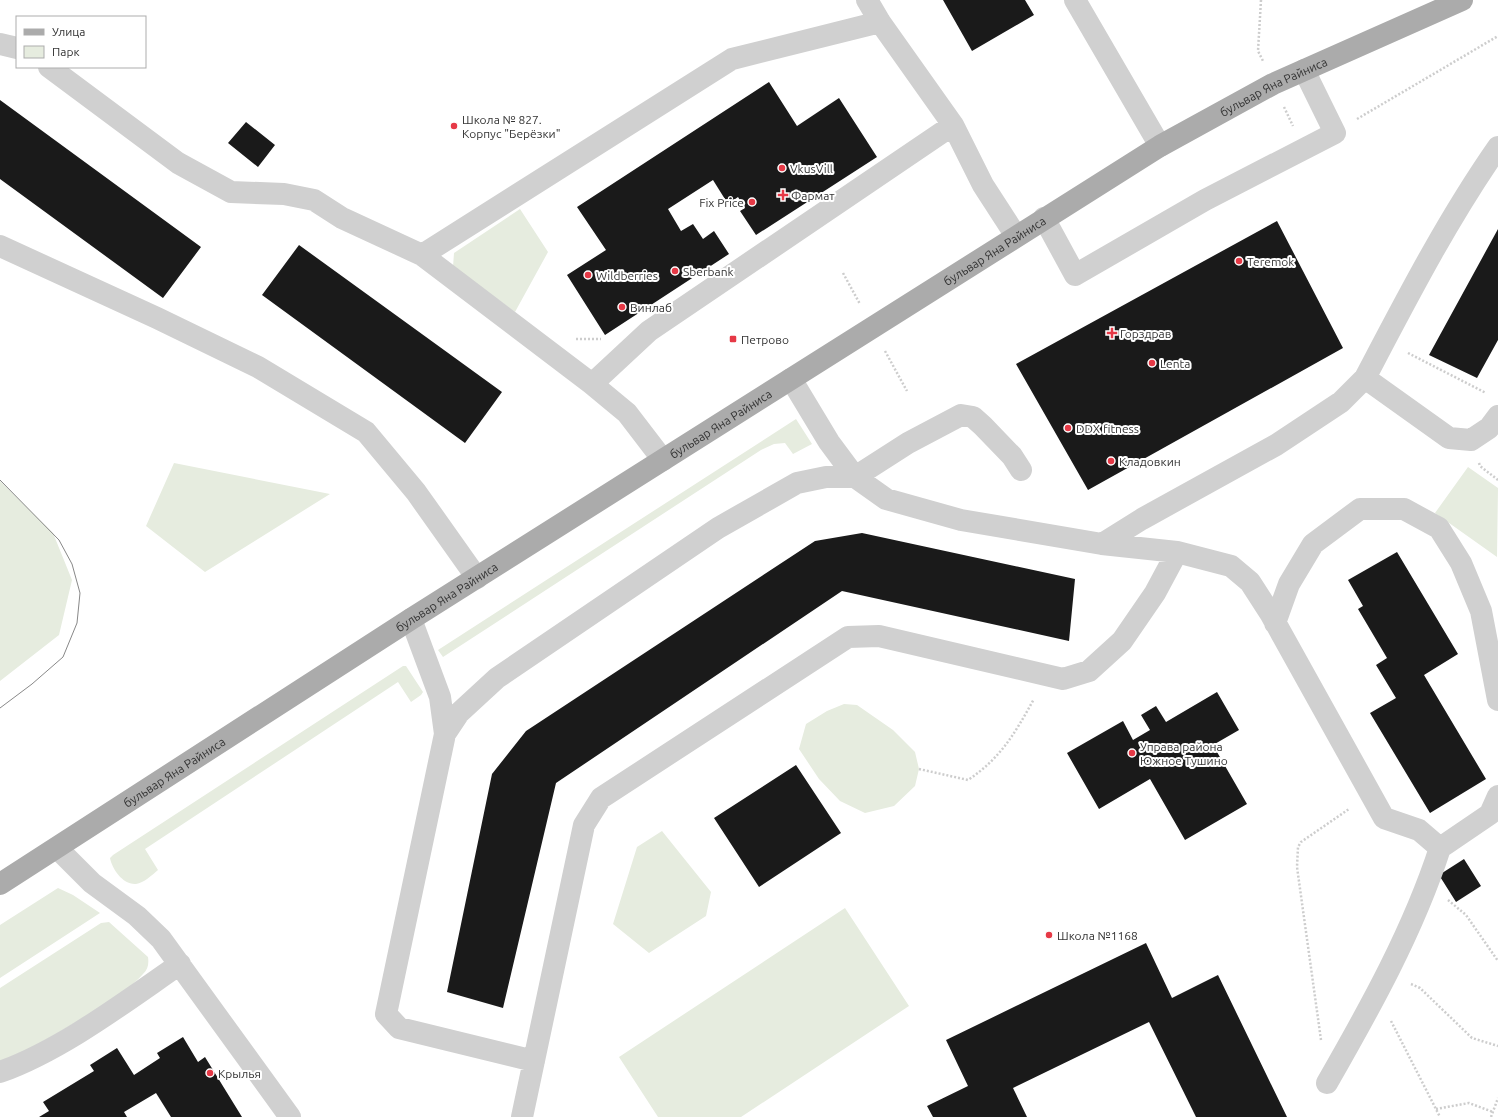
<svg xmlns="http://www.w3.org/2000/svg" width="1498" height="1117" font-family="Ubuntu,sans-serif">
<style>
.green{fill:#e6ecdf}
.building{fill:#1a1a1a}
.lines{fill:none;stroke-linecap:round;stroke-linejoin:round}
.path{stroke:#cdcdcd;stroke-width:2.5;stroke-dasharray:2 2;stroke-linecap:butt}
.minor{stroke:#d0d0d0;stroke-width:22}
.major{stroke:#ababab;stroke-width:22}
.tram{stroke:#888;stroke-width:1}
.poi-dot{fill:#e63946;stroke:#fff;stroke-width:1.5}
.labels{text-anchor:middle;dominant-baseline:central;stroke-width:4;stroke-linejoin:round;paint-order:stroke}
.street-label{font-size:12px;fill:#333;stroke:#fff}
.poi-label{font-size:12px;fill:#333;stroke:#fff;text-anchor:start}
</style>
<rect width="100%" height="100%" fill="#fff"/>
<path class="green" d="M520,209L548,252L515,312L453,267L454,253Z
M796,419L812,444L793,454L785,443L774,444L761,450L443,657L438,650Z
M174,463L330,494L205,572L146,526Z
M1468,467L1498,488L1497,557L1435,513Z
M0,481L53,533L72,580L59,635L0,681Z
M403,666H406L423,692L421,695L411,702L398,682L145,849L158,870C152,875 144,883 136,884C123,885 112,869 110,858L113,855Z
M844,704L857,705L893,730L915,752L919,769L915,786L894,806L865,813L840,801L819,779L799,749L806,724L827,711Z
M662,831L711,892L706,916L649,953L613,924L637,847Z
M58,888L73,895L100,913L0,978V925Z
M845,908L909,1006L741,1117H658L619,1057Z
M109,922L148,957C149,964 148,969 143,974C133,986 119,994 107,1002C72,1026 37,1045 0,1064V988L101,923Z"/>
<path class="building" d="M943,0H1025L1034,15L972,51Z
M769,82L797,126L839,98L877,157L756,235L740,211L745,208L738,197L728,204L713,180L668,209L681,231L693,224L703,239L714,231L729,254L605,335L567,275L606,250L577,207Z
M0,100L201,247L163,298L0,179Z
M246,122L275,145L258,167L228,143Z
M1277,221L1343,348L1088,490L1016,364Z
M1498,229V340L1477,378L1429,355Z
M299,245L502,392L465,443L262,295Z
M862,533L1075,579L1069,641L842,591L556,783L503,1008L447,992L492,774L526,731L815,541Z
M1397,552L1458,654L1424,675L1486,779L1430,813L1370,713L1396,698L1376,665L1387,658L1358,609L1363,606L1348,580Z
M1217,692L1239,730L1213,745L1247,804L1185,840L1150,779L1099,809L1067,753L1123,721L1133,740L1150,730L1141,715L1156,706L1166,722Z
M796,765L841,833L759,887L714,818Z
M1464,859L1481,886L1456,902L1439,875Z
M1146,943L1172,998L1218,975L1287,1117H1196L1149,1022L1013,1088L1027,1117H933L927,1106L968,1086L946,1040Z
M183,1037L198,1062L205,1057L242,1117H171L156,1093L124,1112L127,1117H39L49,1111L43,1102L94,1071L90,1065L117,1048L134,1075L160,1058L157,1053Z"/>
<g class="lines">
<path class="path" d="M1261,0L1258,51L1263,61
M1284,107L1293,126
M1357,119L1498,36
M843,273L860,304
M576,339H601
M885,351L907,391
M1408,353L1486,393
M1479,463L1480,466L1498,480
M919,769L968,780C1001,758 1015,733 1034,699
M1448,900L1466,915L1498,961
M1411,984L1420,988L1472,1038L1498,1046
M1391,1021L1440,1117
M1321,1040L1297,867L1298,847L1301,842L1349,809
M1436,1109L1469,1103L1493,1112
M1491,1117L1498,1098"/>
<path class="minor" d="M867,0L880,22L953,125L983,185L1016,236
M1075,0L1160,146
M0,44L17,48
M49,67L178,163L231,192L284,194L314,200L342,218L422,255L732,59L880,22
M1044,218L1075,275L1205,200L1335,133L1304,70
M0,246L157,318L258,367L366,432L416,492L477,578
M422,255L592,384
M1365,378C1406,300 1447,220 1498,147
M791,379L829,442L855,477L886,499L961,520L1102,544L1177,552L1231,566L1250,582L1270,613L1384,818L1419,830L1440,848C1413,931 1370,1008 1327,1083
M663,460L627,413L592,384L649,331L953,125
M1102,544L1142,519L1276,445L1341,402L1365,378L1449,438L1471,440L1489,428L1498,416
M411,619L440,697L445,734L386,1014L399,1028L534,1061
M1275,623L1289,584L1313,544L1360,509H1404L1439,528L1461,563L1481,611L1498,700
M445,734L459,713L497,678L718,528L797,483L826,477H855L908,443L961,415L973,417L983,426L1012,456L1021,470
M57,848L92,883L137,916L161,939L290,1117
M1440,848L1490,814L1498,796
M0,1072C62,1050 126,1001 180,964
M522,1117L584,825L601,798L848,637L879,636L1063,679L1089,671L1122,641L1155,593L1177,552"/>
<path class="major" id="s1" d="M0,884L411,619L1160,146L1273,84L1462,0"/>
<path class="tram" d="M0,480L59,540L72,564L80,593L77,623L63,657L32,684L0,708"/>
</g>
<g class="poi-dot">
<circle cx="454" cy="126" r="4"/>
<circle cx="782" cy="168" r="4"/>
<path d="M781 189h4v4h4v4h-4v4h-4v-4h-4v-4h4z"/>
<circle cx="752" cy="202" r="4"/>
<circle cx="1239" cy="261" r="4"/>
<circle cx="675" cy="271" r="4"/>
<circle cx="588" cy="275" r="4"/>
<circle cx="622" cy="307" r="4"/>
<path d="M1110 327h4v4h4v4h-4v4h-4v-4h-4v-4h4z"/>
<rect x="729" y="335" width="8" height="8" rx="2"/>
<circle cx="1152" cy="363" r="4"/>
<circle cx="1068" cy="428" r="4"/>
<circle cx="1111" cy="461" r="4"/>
<circle cx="1132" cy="753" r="4"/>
<circle cx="1049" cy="935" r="4"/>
<circle cx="210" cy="1073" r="4"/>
</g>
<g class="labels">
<g class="street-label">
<text stroke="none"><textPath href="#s1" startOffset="1503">бульвар Яна Райниса</textPath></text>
<text stroke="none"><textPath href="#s1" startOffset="1179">бульвар Яна Райниса</textPath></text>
<text stroke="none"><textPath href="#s1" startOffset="855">бульвар Яна Райниса</textPath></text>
<text stroke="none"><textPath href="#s1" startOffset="531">бульвар Яна Райниса</textPath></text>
<text stroke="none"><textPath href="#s1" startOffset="207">бульвар Яна Райниса</textPath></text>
</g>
<g class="poi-label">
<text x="462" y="119">Школа № 827.<tspan x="462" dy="14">Корпус "Берёзки"</tspan></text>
<text x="790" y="168">VkusVill</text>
<text x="791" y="195">Фармат</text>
<text x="744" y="202" text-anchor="end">Fix Price</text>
<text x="1247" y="261">Teremok</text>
<text x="683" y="271">Sberbank</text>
<text x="596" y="275">Wildberries</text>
<text x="630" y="307">Винлаб</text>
<text x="1120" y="333">Горздрав</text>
<text x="741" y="339">Петрово</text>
<text x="1160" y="363">Lenta</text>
<text x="1076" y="428">DDX fitness</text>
<text x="1119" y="461">Кладовкин</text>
<text x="1140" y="746">Управа района<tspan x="1140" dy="14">Южное Тушино</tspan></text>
<text x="1057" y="935">Школа №1168</text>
<text x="218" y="1073">Крылья</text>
</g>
</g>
<rect x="16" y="16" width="130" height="52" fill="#ffffff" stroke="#adadad"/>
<rect x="24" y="29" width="20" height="6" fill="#ababab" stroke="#adadad"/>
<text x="52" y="36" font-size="12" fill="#333333">Улица</text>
<rect x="24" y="46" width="20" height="12" fill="#e6ecdf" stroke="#adadad"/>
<text x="52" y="56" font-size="12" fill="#333333">Парк</text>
</svg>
